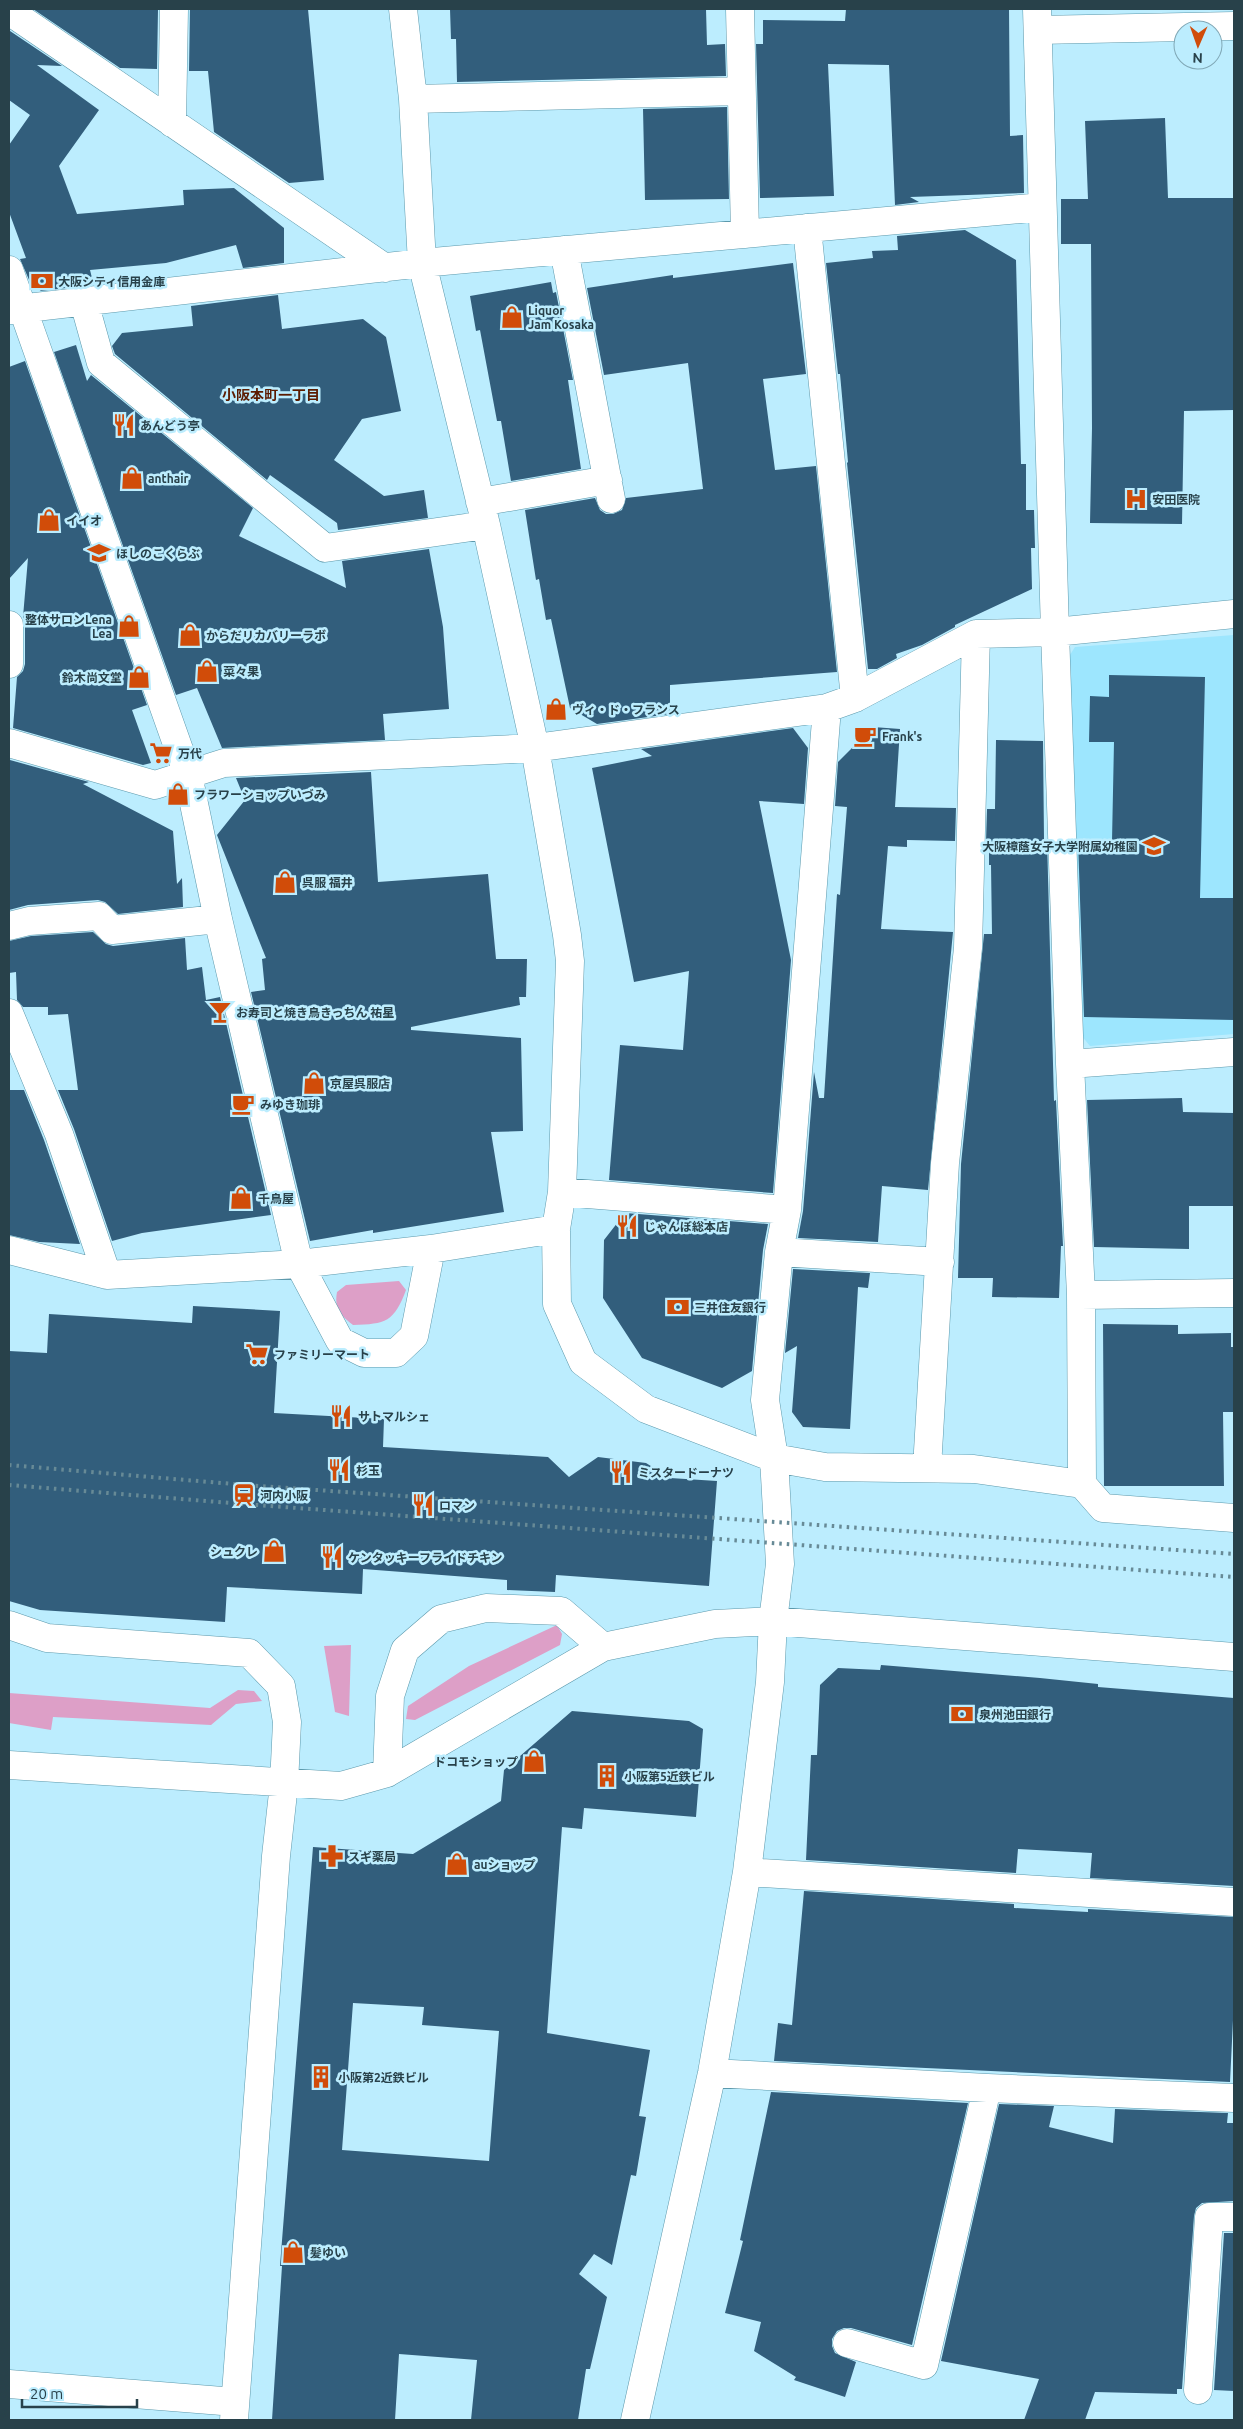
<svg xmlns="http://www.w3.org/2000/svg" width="1243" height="2429" font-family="Ubuntu,'Noto Sans JP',sans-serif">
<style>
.built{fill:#9de6fe}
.green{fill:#dd9fc7}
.building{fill:#325e7c;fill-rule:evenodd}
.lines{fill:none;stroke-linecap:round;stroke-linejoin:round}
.minor-casing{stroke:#5c99ac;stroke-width:29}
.minor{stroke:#fff;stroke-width:28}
.rail{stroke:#678a96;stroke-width:4;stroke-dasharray:2.5 5;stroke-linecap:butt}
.labels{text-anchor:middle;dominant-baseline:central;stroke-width:5;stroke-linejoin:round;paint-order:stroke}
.poi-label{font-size:12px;font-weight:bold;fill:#28414a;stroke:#bcedfe;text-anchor:start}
.neighbourhood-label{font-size:14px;font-weight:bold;fill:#5b1b00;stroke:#bcedfe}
</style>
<rect width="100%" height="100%" fill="#bcedfe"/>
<path class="built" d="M1234,635V1034L1090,1046L1081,1035L1068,658L1075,647Z"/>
<path class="green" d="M399,1281L406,1290C394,1322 386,1324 353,1325C340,1315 334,1309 337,1292L346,1285Z
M557,1625L562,1634L560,1645L415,1720L406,1719L408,1706L469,1666Z
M351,1645L349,1716L335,1712L324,1646Z
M238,1690L254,1691L262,1701L236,1704L211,1725L53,1717L51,1730L9,1723V1693L210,1708Z"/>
<path class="building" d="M33,9H158L157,69L120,68Z
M190,9H308L324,180L289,183L214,132L208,71H189Z
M450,9H706L707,45L725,44L726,76L457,82L456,39H451Z
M846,9H1009L1010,136L1023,135L1024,193L910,197L919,202L895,205L889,65L828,64L834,196L760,198L756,44H763V20L845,21Z
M10,31L62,66L37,65L99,110L59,166L77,214L184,205L183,190L234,188L284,228V263L243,268L236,245L166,263L90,270L93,282L74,287L41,291L30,282L20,259L26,258L9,212V145L30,115L9,100Z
M727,107L729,199L645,200L643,109Z
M1165,118L1168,198H1234V410L1184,411L1182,524L1090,523L1092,428L1091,244H1061V199H1088L1085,121Z
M965,230L1016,260L1021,464H1026V510H1034L1035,548H1031L1032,589L955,625V627L922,645L896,654L897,658L877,669H868L847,463L848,462L840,374H838L826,263L873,258L872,251L898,250L897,236Z
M793,263L806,374L763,379L775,470L816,466L837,672L670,685V714L597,724L570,708L551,619L546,620L539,579L536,580L525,510L595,498L600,510L606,514H613L622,510L626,498L703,489L688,363L604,375L587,288L673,275V278Z
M551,282L553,293L556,292L573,380H568L581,469L511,481L501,421H497L480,330L476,331L470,296Z
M278,295L282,329L363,319L386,337L401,411L362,419L334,460L384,496L424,490L428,518L338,530L337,523L270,475L267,480L115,354L112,346L122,333L193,326L191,306Z
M76,345L87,381L91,375L253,508L239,536L346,588L342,561L429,549L443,627L449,709L383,714L385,740L222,748L197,688L176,695L54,352Z
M25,361L147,705L132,710L151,763L143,765L13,728L17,677L23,671L25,664V625L23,617L28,558L9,579V367Z
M1109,675L1205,677L1200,898H1234V1020L1084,1017L1078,840L1112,841L1114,742H1089L1090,696L1109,697Z
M873,727L900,729L895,807L956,808L955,841L907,840V847L888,846L881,929L953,932L928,1190L882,1186L878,1242L798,1238L803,1211L814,1072L819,1098H824L837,894L840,895L847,807L835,806L838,762Z
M793,728L808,748L804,804L759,801L791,960L773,1193L609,1180L620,1045L683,1050L689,971L634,982L592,768L652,756L641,749Z
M996,740L1043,741L1044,839H1047L1054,1101L1056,1100L1063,1246H1061L1059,1298L992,1297L993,1278H958L961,1164L984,934H992L991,865H989V842H986L987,809H995Z
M10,760L89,782L83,784L173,831L177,884L182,878L183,907L118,914L105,902L98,900L28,905L9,910Z
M371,772L378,882L488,874L496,959H527L526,997H519L520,1005L411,1027V1030L521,1038L523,1131L491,1132L504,1212L373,1233V1230L310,1241L251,992L265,990L262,959L266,958L217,835L245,800L236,778Z
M93,932L106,944L113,946L185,938L187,970L202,967L206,1000L220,997L271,1215L142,1233L112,1241L74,1129L58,1090H78L68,1014L48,1015V1007H23L17,1000L16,972L9,973V941L31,936Z
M9,1090H24L44,1140L80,1244L39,1242L9,1235Z
M1182,1098L1183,1112L1234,1113V1206H1189V1249L1094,1247L1087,1100Z
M625,1213L768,1224L763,1250L752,1371L722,1388L642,1358L603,1298L604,1240Z
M793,1269L870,1273L868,1288L858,1287L850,1429L803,1427L792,1412L797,1346L785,1353Z
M193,1306L280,1311L274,1413L384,1419L383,1447L548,1457L569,1477L598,1457L646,1463L670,1478L717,1481L709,1586L556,1575L555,1592L507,1590V1580L363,1569L362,1594L227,1587L225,1622L40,1610L9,1601V1351L47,1353L49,1314L192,1323Z
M1103,1324L1178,1325V1334L1231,1333V1347H1234V1412H1223L1224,1486H1104Z
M881,1665L1040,1678L1098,1684V1687L1234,1698V1886L1090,1878L1092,1853L1018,1849L1016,1873L806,1860L811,1755H817L820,1685L838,1668L880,1670Z
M572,1711L689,1721L703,1729L696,1817L584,1808L582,1829L562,1827L547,2033L650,2050L639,2116L646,2117L636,2176L631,2175L612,2265L594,2254L579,2274L607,2297L590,2369H586L578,2420H471L477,2360L399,2354L395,2420H272L282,2266H280L313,1847L413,1854L501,1801L504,1770ZM353,2003L424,2007L422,2025L499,2031L489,2161L342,2150Z
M804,1891L1014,1904V1908L1088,1912V1909L1234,1917V2000L1230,2082L774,2061L778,2023L792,2025Z
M771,2092L968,2103L912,2345L851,2328H844L837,2331L832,2339V2346L835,2353L856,2362L845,2397L794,2380L796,2377L754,2351L761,2322L725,2313L743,2241L740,2240Z
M999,2104L1054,2106L1049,2127L1113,2143L1115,2109L1228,2113L1227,2123H1234V2201L1202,2203L1196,2208L1194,2216L1182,2389H1177V2394L1095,2392L1085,2420H1024L1039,2379L941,2361Z
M1224,2233H1234V2391L1214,2390Z"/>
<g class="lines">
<defs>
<path id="minor" d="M403,9L413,99L422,263L486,525L535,748L567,935L570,961L562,1192L556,1229L557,1304L583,1362L646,1409L774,1458L825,1467L974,1469L1082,1484L1103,1508L1234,1518
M740,9L745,234
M1037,9L1055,632L1070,1064L1081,1295L1082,1484
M9,11L385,268
M1038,30L1234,26
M413,99L741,91
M172,123L174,9
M807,228L855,698
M564,250L611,499
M9,270L188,775L218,919L299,1264L340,1341L364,1353H396L414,1336L431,1249
M84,302L101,363L325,548L486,525
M9,310L422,263L1042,207
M480,502L608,480
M9,625V664
M9,743L155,785L224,763L535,748L827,708L855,698L976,634L1055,632L1234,614
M9,926L29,921L99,916L112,930L218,919
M9,1013L59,1134L107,1275
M1070,1064L1234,1052
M562,1192L787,1210
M9,1250L107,1275L299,1264L431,1249L556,1229
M779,1252L940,1262
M1081,1295L1234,1293
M927,1468L945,1163L968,948L976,634
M9,1625L47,1638L249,1653L281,1686L287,1722L284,1784L276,1856L234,2420
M9,1765L341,1786L387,1773L603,1647L715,1624L773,1621L1234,1657
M387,1773L390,1696L405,1650L441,1619L486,1608L561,1611L603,1647
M747,1872L1234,1902
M712,2073L987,2088L1234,2098
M847,2343L924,2365L987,2088
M9,2384L235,2402
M1198,2390L1209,2217H1234
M635,2420L712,2073L747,1872L770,1682L773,1621L780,1564L774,1458L765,1400L779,1252L787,1210L827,708"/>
</defs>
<use href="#minor" class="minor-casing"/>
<use href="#minor" class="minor"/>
<path class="rail" d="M9,1465L245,1485L1234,1554
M9,1485L243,1504L1234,1577"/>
</g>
<defs>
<symbol id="bank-bare" viewBox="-9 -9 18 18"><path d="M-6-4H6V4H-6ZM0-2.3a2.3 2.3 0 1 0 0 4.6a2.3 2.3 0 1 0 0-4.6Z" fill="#d14c09" stroke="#bcedfe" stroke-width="2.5" paint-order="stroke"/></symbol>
<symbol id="shop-bare" viewBox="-9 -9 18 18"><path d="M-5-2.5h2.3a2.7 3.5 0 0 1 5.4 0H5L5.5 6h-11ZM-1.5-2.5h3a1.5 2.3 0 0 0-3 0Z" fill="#d14c09" stroke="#bcedfe" stroke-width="2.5" paint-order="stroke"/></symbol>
<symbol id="restaurant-bare" viewBox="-9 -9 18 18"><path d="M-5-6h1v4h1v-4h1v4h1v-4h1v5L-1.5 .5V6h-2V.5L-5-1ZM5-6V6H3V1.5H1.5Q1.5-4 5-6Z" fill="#d14c09" stroke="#bcedfe" stroke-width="2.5" paint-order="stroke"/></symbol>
<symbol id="hospital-bare" viewBox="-9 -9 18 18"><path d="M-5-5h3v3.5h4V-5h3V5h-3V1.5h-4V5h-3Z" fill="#d14c09" stroke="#bcedfe" stroke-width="2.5" paint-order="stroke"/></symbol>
<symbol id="school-bare" viewBox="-9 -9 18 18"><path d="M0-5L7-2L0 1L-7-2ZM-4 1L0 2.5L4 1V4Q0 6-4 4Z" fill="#d14c09" stroke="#bcedfe" stroke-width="2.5" paint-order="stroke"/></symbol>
<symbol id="cafe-bare" viewBox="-9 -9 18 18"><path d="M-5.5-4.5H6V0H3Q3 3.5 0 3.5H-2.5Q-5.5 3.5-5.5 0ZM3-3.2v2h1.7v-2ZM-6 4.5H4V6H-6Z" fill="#d14c09" stroke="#bcedfe" stroke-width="2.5" paint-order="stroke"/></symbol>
<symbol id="supermarket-bare" viewBox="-9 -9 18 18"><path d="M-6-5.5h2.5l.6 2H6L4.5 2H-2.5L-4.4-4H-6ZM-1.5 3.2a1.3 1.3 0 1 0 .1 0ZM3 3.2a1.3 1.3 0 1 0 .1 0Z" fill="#d14c09" stroke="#bcedfe" stroke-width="2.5" paint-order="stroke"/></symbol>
<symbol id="bar-bare" viewBox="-9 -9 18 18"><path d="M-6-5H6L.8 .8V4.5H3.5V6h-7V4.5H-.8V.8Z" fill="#d14c09" stroke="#bcedfe" stroke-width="2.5" paint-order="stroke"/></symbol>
<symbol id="station-bare" viewBox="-9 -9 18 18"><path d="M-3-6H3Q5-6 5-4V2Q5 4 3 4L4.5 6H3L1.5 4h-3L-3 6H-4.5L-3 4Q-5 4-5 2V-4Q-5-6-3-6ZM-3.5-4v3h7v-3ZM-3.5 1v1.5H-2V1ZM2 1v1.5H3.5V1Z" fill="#d14c09" stroke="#bcedfe" stroke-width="2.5" paint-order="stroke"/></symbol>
<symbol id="building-bare" viewBox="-9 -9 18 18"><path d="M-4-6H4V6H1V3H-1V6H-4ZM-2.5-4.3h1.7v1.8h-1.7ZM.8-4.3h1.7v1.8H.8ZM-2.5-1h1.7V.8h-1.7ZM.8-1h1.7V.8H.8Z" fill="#d14c09" stroke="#bcedfe" stroke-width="2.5" paint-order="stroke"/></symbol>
<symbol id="pharmacy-bare" viewBox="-9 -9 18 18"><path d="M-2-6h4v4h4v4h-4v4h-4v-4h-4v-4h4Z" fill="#d14c09" stroke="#bcedfe" stroke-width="2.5" paint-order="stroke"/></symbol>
</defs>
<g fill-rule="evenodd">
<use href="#bank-bare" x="26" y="265" width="32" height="32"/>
<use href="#shop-bare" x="496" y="301" width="32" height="32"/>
<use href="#restaurant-bare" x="108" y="409" width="32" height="32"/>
<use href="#shop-bare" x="116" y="462" width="32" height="32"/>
<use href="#hospital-bare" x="1120" y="483" width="32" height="32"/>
<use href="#shop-bare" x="33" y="504" width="32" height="32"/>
<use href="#school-bare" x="83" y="537" width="32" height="32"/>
<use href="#shop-bare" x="113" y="610" width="32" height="32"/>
<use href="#shop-bare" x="174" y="619" width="32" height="32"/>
<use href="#shop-bare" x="191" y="655" width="32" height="32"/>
<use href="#shop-bare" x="123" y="661" width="32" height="32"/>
<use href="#shop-bare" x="540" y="693" width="32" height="32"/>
<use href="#cafe-bare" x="849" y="720" width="32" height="32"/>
<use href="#supermarket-bare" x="145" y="737" width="32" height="32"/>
<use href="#shop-bare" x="162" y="778" width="32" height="32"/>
<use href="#school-bare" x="1138" y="830" width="32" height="32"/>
<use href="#shop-bare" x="269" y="866" width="32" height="32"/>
<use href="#bar-bare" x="204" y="996" width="32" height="32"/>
<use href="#shop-bare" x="298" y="1067" width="32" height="32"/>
<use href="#cafe-bare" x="227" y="1088" width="32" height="32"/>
<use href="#shop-bare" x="225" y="1182" width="32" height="32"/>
<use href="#restaurant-bare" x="611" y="1210" width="32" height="32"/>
<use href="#bank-bare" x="662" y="1291" width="32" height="32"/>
<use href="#supermarket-bare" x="241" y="1338" width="32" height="32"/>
<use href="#restaurant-bare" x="325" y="1400" width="32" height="32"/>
<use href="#restaurant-bare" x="323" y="1454" width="32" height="32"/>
<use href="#restaurant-bare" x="605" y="1456" width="32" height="32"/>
<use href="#station-bare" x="228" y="1479" width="32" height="32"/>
<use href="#restaurant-bare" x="407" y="1489" width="32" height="32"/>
<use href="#shop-bare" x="258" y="1535" width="32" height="32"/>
<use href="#restaurant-bare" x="316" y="1541" width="32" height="32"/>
<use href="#bank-bare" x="946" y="1698" width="32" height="32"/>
<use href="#shop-bare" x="518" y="1745" width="32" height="32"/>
<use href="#building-bare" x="591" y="1760" width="32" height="32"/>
<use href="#pharmacy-bare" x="316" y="1840" width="32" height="32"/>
<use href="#shop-bare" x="441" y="1848" width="32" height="32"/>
<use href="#building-bare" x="305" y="2061" width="32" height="32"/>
<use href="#shop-bare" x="277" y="2236" width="32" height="32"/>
</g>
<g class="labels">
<g class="poi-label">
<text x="58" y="281">大阪シティ信用金庫</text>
<text x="528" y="310">Liquor<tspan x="528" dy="14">Jam Kosaka</tspan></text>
<text x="140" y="425">あんどう亭</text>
<text x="148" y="478">anthair</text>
<text x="1152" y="499">安田医院</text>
<text x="66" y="520">イイオ</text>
<text x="116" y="553">ほしのこくらぶ</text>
<text x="112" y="619" text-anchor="end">整体サロンLena<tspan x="112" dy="14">Lea</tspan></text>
<text x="206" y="635">からだリカバリーラボ</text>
<text x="223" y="671">菜々果</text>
<text x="122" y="677" text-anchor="end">鈴木尚文堂</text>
<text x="572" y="709">ヴィ・ド・フランス</text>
<text x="882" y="736">Frank's</text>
<text x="178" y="753">万代</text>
<text x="194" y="794">フラワーショップいづみ</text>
<text x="1138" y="846" text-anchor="end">大阪樟蔭女子大学附属幼稚園</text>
<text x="302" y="882">呉服 福井</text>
<text x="236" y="1012">お寿司と焼き鳥きっちん 祐星</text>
<text x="330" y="1083">京屋呉服店</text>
<text x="260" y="1104">みゆき珈琲</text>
<text x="258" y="1198">千鳥屋</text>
<text x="644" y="1226">じゃんぼ総本店</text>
<text x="694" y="1307">三井住友銀行</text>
<text x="274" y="1354">ファミリーマート</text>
<text x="358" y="1416">サトマルシェ</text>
<text x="356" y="1470">杉玉</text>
<text x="638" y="1472">ミスタードーナツ</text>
<text x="260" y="1495">河内小阪</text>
<text x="439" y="1505">ロマン</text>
<text x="258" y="1551" text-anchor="end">シュクレ</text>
<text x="348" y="1557">ケンタッキーフライドチキン</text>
<text x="979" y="1714">泉州池田銀行</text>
<text x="518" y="1761" text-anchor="end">ドコモショップ</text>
<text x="624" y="1776">小阪第5近鉄ビル</text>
<text x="348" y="1856">スギ薬局</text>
<text x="474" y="1864">auショップ</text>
<text x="338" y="2077">小阪第2近鉄ビル</text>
<text x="310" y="2252">髪ゆい</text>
</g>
<g class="neighbourhood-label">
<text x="271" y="395">小阪本町一丁目</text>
</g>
</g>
<rect width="1243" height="2429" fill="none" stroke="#28414a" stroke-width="20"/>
<g transform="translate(1198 45) rotate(182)"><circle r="24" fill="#bcedfe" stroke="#81a8b6"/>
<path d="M0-4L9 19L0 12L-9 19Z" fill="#d14c09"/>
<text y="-8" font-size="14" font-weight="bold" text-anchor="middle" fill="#28414a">N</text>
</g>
<path d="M22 2399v8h115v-8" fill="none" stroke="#28414a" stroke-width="2.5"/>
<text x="30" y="2399" font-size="15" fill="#28414a" stroke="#bcedfe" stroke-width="4" paint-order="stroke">20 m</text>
</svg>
